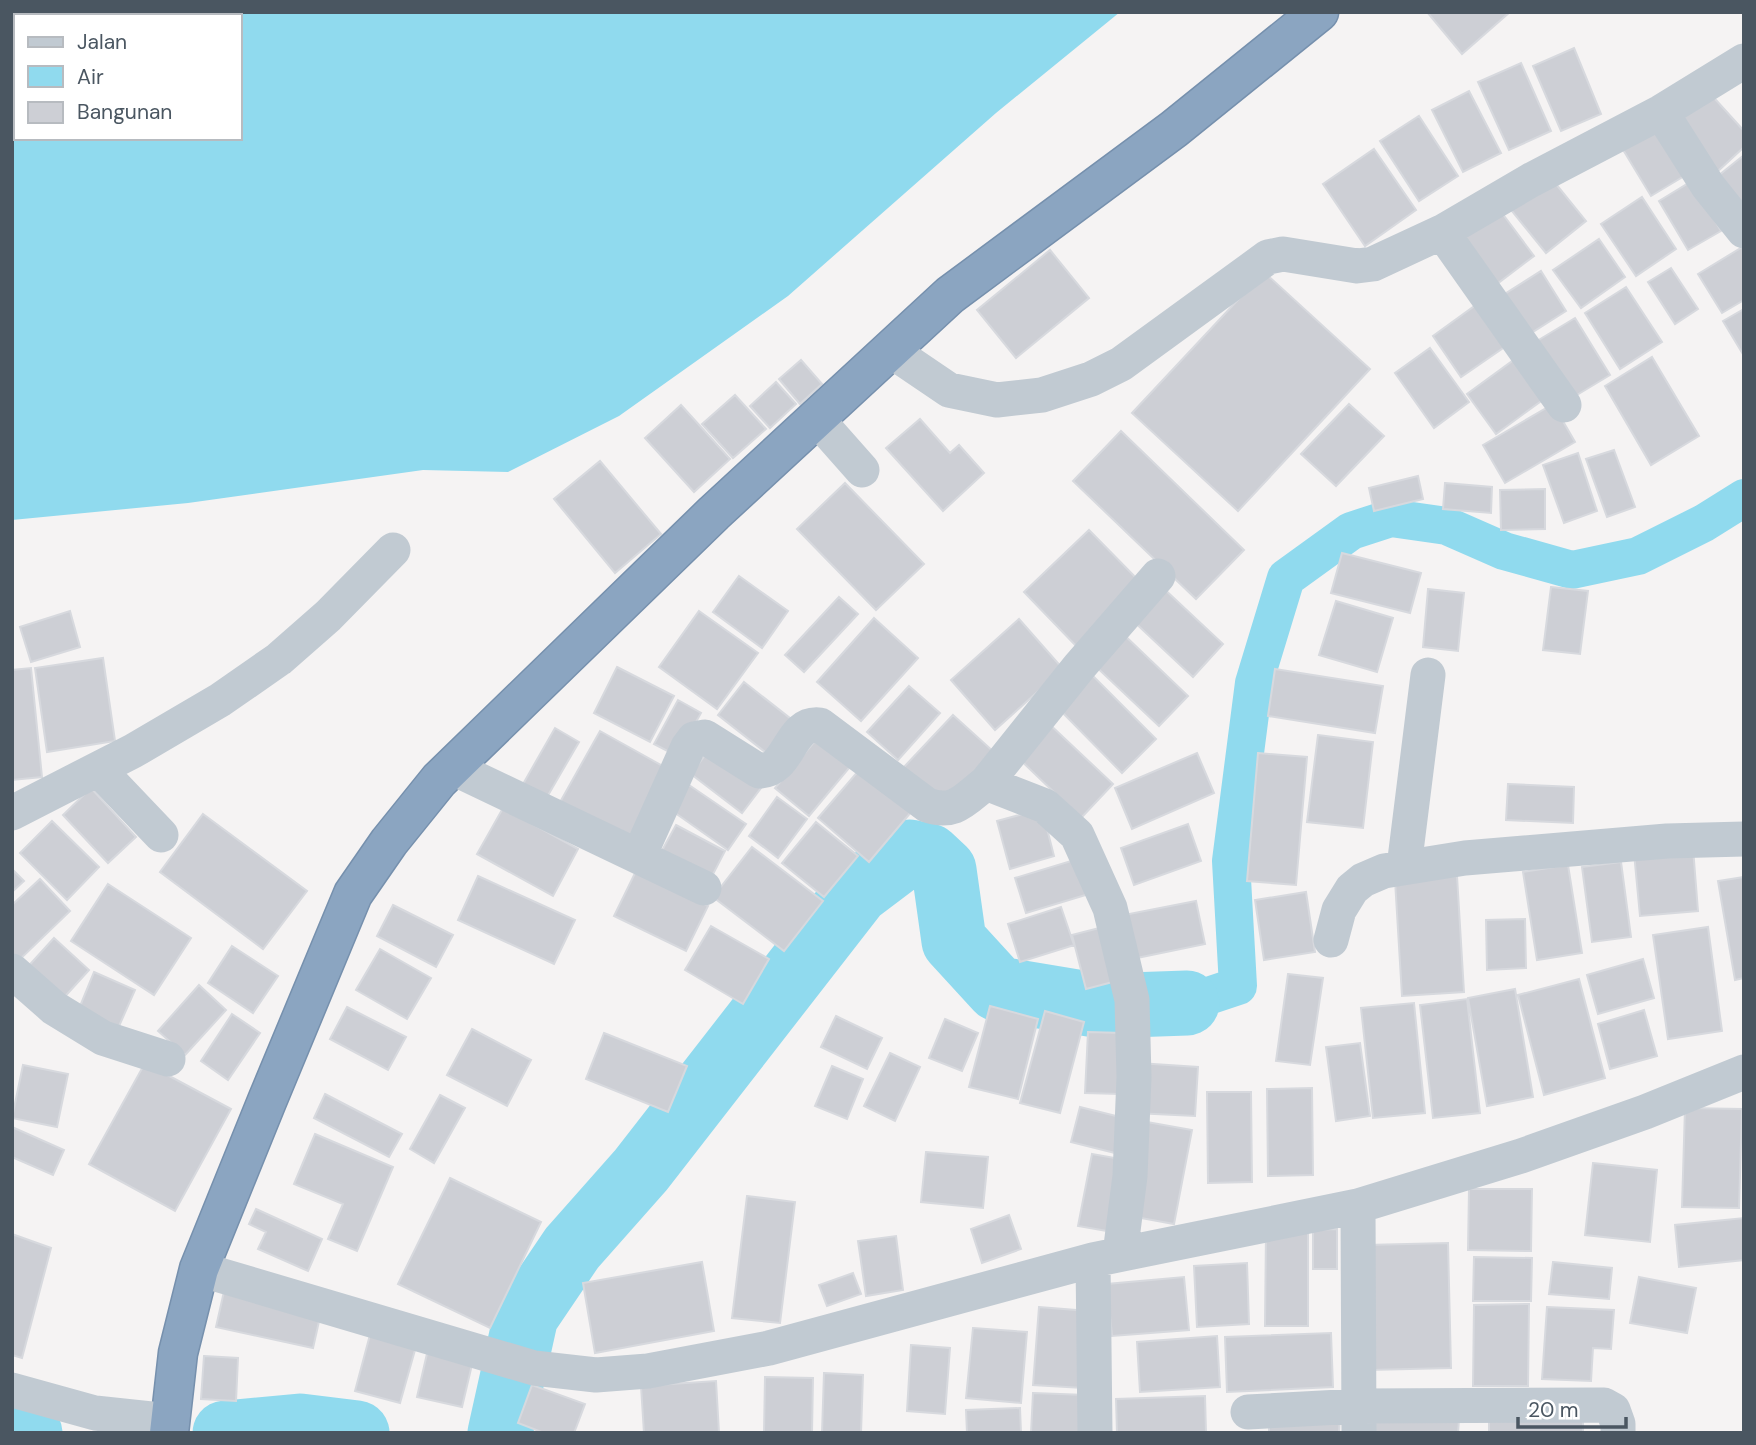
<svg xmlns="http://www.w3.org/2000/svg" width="1756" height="1445" font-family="'DM Sans',sans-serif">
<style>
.water{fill:#90daee;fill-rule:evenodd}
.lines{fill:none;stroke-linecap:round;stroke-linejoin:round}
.canal{stroke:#90daee;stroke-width:38}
.river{stroke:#90daee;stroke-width:65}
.building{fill:#cdcfd5;stroke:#d7d9de;stroke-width:2}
.highway-casing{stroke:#7690ad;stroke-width:41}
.minor{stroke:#c1cad2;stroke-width:35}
.highway{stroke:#8ba5c1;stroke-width:38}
</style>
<rect width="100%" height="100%" fill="#f5f3f3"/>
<path class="water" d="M12,12H1120L996,113L788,296L619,416L508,472L423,470L188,503L12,520ZM16,16H240V138H16Z"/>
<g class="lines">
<path class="canal" d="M1187,1003L1238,986L1231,861L1254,683L1286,578L1351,531L1391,518L1447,526L1504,551L1572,570L1638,556L1704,523L1744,498"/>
<path class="river" d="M12,1427L30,1433
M225,1433L300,1426L357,1433
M500,1433L526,1316L572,1248L641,1170L857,892L910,852L929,856L944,870L954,941L998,989L1101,1006L1187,1003"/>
</g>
<path class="building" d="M1427,12H1510L1462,54Z
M1574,48L1601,114L1561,131L1533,66Z
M1521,63L1551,131L1509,150L1478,82Z
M1706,89L1744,131V147L1717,172L1671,121Z
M1469,91L1501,153L1463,172L1432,110Z
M1419,116L1458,176L1419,201L1380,141Z
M1658,119L1691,172L1651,196L1619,143Z
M1374,149L1416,210L1365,246L1323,184Z
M1744,155V206L1718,176Z
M1547,173L1586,221L1546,253L1507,205Z
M1692,181L1721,231L1688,250L1659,201Z
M1642,197L1676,249L1636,276L1601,224Z
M1499,209L1534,256L1489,290L1453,244Z
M1599,239L1625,277L1581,308L1553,270Z
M1744,246V300L1722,313L1698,274Z
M1050,250L1089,298L1016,358L977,310Z
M1671,268L1698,309L1675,324L1648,282Z
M1541,271L1566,311L1528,335L1503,295Z
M1264,272L1370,369L1238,511L1132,413Z
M1626,287L1662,342L1620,369L1585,313Z
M1480,302L1509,344L1461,377L1433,336Z
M1744,309V356L1723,321Z
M1575,318L1610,375L1567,401L1532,344Z
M1430,348L1469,402L1434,428L1395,373Z
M1652,357L1699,436L1651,465L1605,386Z
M1515,359L1544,399L1496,434L1467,394Z
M801,360L822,384L800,404L779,379Z
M776,382L796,404L770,428L750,406Z
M735,395L766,429L733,458L702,424Z
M1349,404L1384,436L1336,486L1301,454Z
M1553,404L1575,442L1505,483L1483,445Z
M681,405L730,459L694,492L645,438Z
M920,419L950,453L959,445L984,473L943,511L886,448Z
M1121,431L1244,550L1196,599L1073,481Z
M1614,450L1635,507L1607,517L1586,459Z
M1578,453L1597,511L1564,523L1543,465Z
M600,461L661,534L615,573L554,499Z
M1418,476L1423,499L1374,511L1369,488Z
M845,483L924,564L876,610L797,529Z
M1445,483L1492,487L1491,513L1443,509Z
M1545,489V529L1501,530L1500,490Z
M1089,530L1146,588L1081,651L1024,592Z
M1342,553L1421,573L1410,613L1331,593Z
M739,576L788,611L762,648L713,612Z
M1161,586L1223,644L1193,677L1130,618Z
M1551,587L1588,591L1580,654L1543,650Z
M1428,589L1464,593L1458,651L1423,647Z
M839,597L858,614L804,672L785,655Z
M1336,601L1393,618L1377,672L1319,655Z
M70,611L80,647L31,662L20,627Z
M699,611L758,653L717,709L659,667Z
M874,618L918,658L861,721L817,682Z
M1019,619L1063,669L995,730L951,680Z
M1120,631L1188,696L1159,726L1090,661Z
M103,658L115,741L47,752L35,668Z
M617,667L674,696L650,742L594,713Z
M31,668L42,777L12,780V670Z
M1275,669L1383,686L1375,733L1268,716Z
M1087,670L1156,739L1122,773L1053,703Z
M744,682L800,726L774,759L718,715Z
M909,686L940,713L898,760L867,732Z
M678,700L701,713L677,756L654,744Z
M953,715L995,753L945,807L903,768Z
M1045,720L1113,784L1081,818L1013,753Z
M555,728L579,742L543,804L519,791Z
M600,731L668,769L623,848L555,811Z
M821,734L854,762L809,816L775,788Z
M1318,735L1373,742L1363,828L1307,822Z
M712,746L764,784L742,813L691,774Z
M1197,753L1214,793L1132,829L1115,788Z
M1258,753L1307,757L1296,885L1247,881Z
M866,762L917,805L869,862L818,818Z
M1508,784L1574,787L1573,823L1506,820Z
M689,785L746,824L728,850L671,810Z
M91,788L136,837L108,863L63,815Z
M777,797L807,819L778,858L749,836Z
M503,808L578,849L553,896L477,854Z
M1042,809L1054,856L1010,869L997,821Z
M203,814L307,891L263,949L160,872Z
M52,821L99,867L67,900L20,853Z
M816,822L858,856L824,897L782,863Z
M1188,824L1201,861L1134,885L1121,848Z
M676,825L725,851L710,880L660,854Z
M752,847L823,901L784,951L713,897Z
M1693,848L1698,911L1640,916L1634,853Z
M1081,858L1092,893L1026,913L1015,878Z
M1621,862L1631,937L1592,942L1582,867Z
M1568,865L1582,953L1537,960L1523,872Z
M12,869L24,881L12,892Z
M636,871L708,906L686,951L614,916Z
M478,876L575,920L554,964L458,920Z
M1457,876L1464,992L1402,996L1395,880Z
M1744,877V978L1735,980L1718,881Z
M40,879L70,911L12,967V905Z
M108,884L191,938L154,995L71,941Z
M1306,892L1315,952L1264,960L1255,900Z
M1196,901L1205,944L1132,959L1124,915Z
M393,905L453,935L436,967L377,936Z
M1061,907L1074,945L1020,962L1008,924Z
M1525,919L1526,968L1487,970L1486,920Z
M1111,925L1124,979L1086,989L1072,935Z
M711,926L769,959L743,1004L685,970Z
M1708,927L1722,1031L1668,1039L1653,935Z
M54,938L89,970L59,1003L24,971Z
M232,946L278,976L253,1013L208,983Z
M380,949L431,978L407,1019L356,990Z
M1643,959L1654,998L1598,1014L1587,975Z
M94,972L135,990L116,1033L76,1016Z
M1288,974L1323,978L1310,1065L1276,1061Z
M1579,979L1605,1078L1544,1095L1518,995Z
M199,985L226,1010L185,1055L158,1031Z
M1515,989L1533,1097L1487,1106L1468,998Z
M1467,999L1480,1113L1433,1118L1420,1005Z
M1414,1003L1425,1113L1373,1118L1361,1008Z
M990,1006L1038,1019L1018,1099L969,1087Z
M347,1007L406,1037L388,1070L330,1039Z
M1644,1010L1657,1056L1610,1069L1598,1024Z
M1045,1011L1084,1022L1060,1113L1020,1103Z
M232,1014L260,1033L228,1080L201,1061Z
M836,1016L882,1038L867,1069L821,1047Z
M945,1019L978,1033L962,1071L929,1058Z
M472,1029L531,1060L507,1106L447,1075Z
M1088,1032L1123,1033L1120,1094L1085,1093Z
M604,1033L687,1066L668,1112L586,1079Z
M1360,1043L1370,1116L1336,1121L1326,1047Z
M890,1053L920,1067L895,1121L864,1106Z
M145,1063L231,1109L175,1211L89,1164Z
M1138,1063L1198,1067L1195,1116L1135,1113Z
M23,1065L68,1074L57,1127L12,1118Z
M832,1066L863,1079L847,1119L815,1106Z
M1312,1088L1313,1175L1268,1176L1267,1089Z
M1207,1092H1251L1252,1182L1208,1183Z
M325,1094L402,1134L389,1157L314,1118Z
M440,1095L465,1108L434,1163L410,1149Z
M1080,1107L1132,1120L1123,1155L1071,1142Z
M1685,1108L1742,1109L1739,1208L1682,1207Z
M1147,1122L1192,1130L1174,1224L1130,1216Z
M12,1127L64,1150L53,1175L12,1157Z
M315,1134L393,1167L357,1251L328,1239L343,1204L294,1184Z
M926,1152L988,1157L983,1208L921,1202Z
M1092,1154L1126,1160L1113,1232L1078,1226Z
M1593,1163L1657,1170L1650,1242L1585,1235Z
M450,1178L541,1222L490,1328L398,1284Z
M1469,1189H1532L1531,1251L1468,1250Z
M747,1196L795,1202L780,1323L732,1318Z
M256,1209L322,1239L308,1271L258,1249L266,1232L249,1224Z
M1009,1215L1021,1249L982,1263L971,1229Z
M1744,1218V1260L1679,1267L1675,1225Z
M1337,1229V1269H1313V1230Z
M1266,1231H1308V1326H1265Z
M12,1234L51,1248L22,1358L12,1355Z
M896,1236L903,1290L866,1296L858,1241Z
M1448,1243L1451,1368L1369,1370L1366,1245Z
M1474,1257L1532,1258L1531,1301H1473Z
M702,1262L714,1331L595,1353L583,1283Z
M1553,1262L1612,1268L1609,1299L1549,1294Z
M1247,1263L1249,1324L1197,1327L1194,1266Z
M853,1273L861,1294L827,1306L819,1285Z
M1184,1277L1189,1330L1112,1336L1107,1284Z
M1639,1277L1696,1288L1687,1333L1630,1323Z
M225,1287L322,1308L313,1348L216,1327Z
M1529,1304L1528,1386H1473L1474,1305Z
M1039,1307L1088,1311L1083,1388L1033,1385Z
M1547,1307L1614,1310L1611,1349L1593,1348L1591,1381L1542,1379Z
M973,1328L1027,1332L1021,1403L966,1398Z
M371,1331L417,1343L400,1403L355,1391Z
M1331,1333L1333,1387L1227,1392L1225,1337Z
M1217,1336L1220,1387L1140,1392L1137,1342Z
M429,1345L474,1356L462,1407L417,1397Z
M911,1345L950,1348L945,1414L907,1411Z
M204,1356L238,1358L236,1401L201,1399Z
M824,1373L863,1375L861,1433H822Z
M765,1377L813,1378L812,1433H764Z
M716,1381L719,1433H644L641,1386Z
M532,1385L585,1404L574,1433H544L518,1423Z
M1033,1393L1086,1395L1084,1433H1031Z
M1205,1396L1206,1433H1117L1116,1399Z
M1020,1408L1021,1433H967L966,1410Z
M1269,1413H1340L1339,1433H1269Z
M1583,1414V1433H1489V1416Z
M1371,1416L1459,1419L1458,1433H1370Z"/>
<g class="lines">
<defs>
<path id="highway" d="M169,1433L178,1353L199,1269L267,1101L353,894L389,842L439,780L714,513L950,295L1174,129L1319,12"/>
</defs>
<use href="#highway" class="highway-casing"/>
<path class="minor" d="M1661,112L1708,186L1744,231
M1442,232L1564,405
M890,350L949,390L997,400L1042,395L1091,379L1121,364L1268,257L1283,254L1357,266L1373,264L1442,232L1531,180L1661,112L1744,61
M816,418L862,470
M451,767L704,888
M98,769L161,835
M986,783L1079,667L1158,576
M12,813L133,751L220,700L279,659L328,616L393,550
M639,856L688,747L694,739L705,737L759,771C791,771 788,721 820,725L927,805C955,815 965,799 986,783L1045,806L1077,835L1110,908L1132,1000L1134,1077L1130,1176L1120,1254
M1404,867L1428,675
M1331,940L1339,910L1352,889L1363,880L1384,871L1465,858L1667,841L1744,839
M12,971L54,1008L103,1038L168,1059
M1358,1206L1359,1433
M1093,1260L1095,1433
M199,1269L534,1368L596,1375L648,1371L769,1348L1093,1260L1358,1206L1521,1156L1645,1112L1744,1072
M12,1390L95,1413L170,1421
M1248,1412L1359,1406L1604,1405L1613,1410L1618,1424V1433"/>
<use href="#highway" class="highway"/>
</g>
<rect width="1756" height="1445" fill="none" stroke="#4a5661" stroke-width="28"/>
<rect x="14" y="14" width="228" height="126" fill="#ffffff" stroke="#b7bbc0" stroke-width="2"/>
<rect x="28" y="37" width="35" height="10" fill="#c1cad2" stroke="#b7bbc0" stroke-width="2"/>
<text x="77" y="49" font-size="21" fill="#4a5661">Jalan</text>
<rect x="28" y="66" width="35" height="21" fill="#90daee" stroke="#b7bbc0" stroke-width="2"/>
<text x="77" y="84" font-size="21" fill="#4a5661">Air</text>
<rect x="28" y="102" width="35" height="21" fill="#cdcfd5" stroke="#b7bbc0" stroke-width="2"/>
<text x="77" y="119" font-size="21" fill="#4a5661">Bangunan</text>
<path d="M1518 1417v10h108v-10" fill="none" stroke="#4a5661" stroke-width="3.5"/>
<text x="1528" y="1417" font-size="21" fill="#4a5661" stroke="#ffffff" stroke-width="5" paint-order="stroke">20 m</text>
</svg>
